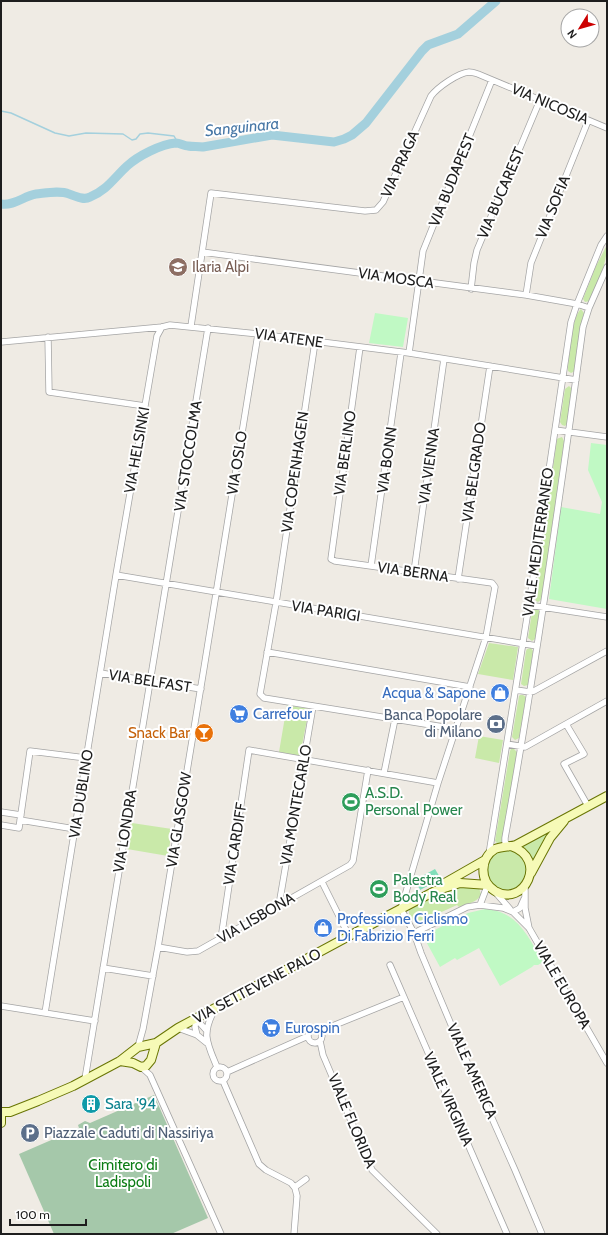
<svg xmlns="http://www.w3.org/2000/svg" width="608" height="1235" font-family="Cabin,sans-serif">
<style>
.grass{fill:#c9e9a9}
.cemetery{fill:#a5c8aa}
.park{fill:#c0f9c4}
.pitch{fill:#81deba}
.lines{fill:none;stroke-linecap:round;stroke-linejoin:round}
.stream{stroke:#a4d0dd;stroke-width:1.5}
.river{stroke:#a4d0dd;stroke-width:9}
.street-casing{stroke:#a5a5a5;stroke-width:7}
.secondary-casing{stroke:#697504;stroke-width:10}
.street{stroke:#fff;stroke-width:5.5}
.secondary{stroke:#f6fab7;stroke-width:8}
.labels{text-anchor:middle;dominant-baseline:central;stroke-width:4;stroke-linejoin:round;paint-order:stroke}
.street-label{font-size:15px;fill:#1e1e1e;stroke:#fff}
.education-label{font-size:15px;fill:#785e54;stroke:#fff;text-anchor:start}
.shop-label{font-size:15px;fill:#366cbe;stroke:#fff;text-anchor:start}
.service-label{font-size:15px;fill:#4e5e75;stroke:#fff;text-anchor:end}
.food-label{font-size:15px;fill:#c56008;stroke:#fff;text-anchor:end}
.leisure-label{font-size:15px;fill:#27864d;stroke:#fff;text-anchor:start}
.culture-label{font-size:15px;fill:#0d838f;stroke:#fff;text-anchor:start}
.park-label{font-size:15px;fill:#0b7c14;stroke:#fff}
.water-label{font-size:16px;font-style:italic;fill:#4777a6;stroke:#fff}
</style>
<rect width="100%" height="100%" fill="#efebe4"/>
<path class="grass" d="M607,245C607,265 597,283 590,301L585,302L583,299L596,266Z
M581,309L584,313L582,320L575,371L571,373L568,371V368C569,356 572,316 581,309Z
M569,386L572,389L567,424L565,426L562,425L560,422L565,389Z
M562,437L564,441L542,599L538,602L536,601L535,598L557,439L559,438Z
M534,609L539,610L540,613L535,639L532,641L528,638L532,612Z
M489,643L518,647L513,680L478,674Z
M531,648L533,651L528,685L524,686L521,684L526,651L527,649Z
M520,695H523L526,697L519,738L515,740L512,737L519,696Z
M287,705L309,709L300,756L279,752Z
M479,736L503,740L499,763L475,758Z
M511,749H514L517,752L502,842L498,844L495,841L510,751Z
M132,823L172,829L168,856L127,849Z
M552,827L544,840L533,863L530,855L521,847L542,836L543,832Z
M487 870a20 20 0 1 1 40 0a20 20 0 1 1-40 0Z
M453,886L479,888L481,894C478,903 467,903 459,907L457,905L415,924L409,914V910Z"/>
<path class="cemetery" d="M154,1095L208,1218L171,1234H54L19,1154L79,1128L78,1125L85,1121L90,1123Z"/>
<path class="park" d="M375,313L408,318L403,347L369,343Z
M591,443L607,445V609L549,599L561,507L600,514L602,502L588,470Z
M485,909C518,911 528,937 543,962L538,965H534L532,967L500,986L479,948L457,960L455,958L440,967L423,936L468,913Z"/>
<path class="pitch" d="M435,869L441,879L420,890L415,880Z"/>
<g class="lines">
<path class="stream" d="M1,111L11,113L55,133L69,136L86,133L123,134L132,140L136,139L140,134L148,133L174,136L178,143"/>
<path class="river" d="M1,204C14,206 24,196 36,194C46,193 60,190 69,194C76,196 83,201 90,197C106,191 114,178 127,166C138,156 161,144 176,143C180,143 184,146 188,146C193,147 198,146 203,147L272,135L334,142L344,139L352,135L366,123L422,51L428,45L458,34L496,1"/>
<defs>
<path id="street" d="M202,252L526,295L577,304L589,308
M471,289L474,263L477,250L540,100
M526,295L531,263L588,121
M191,326L211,193L365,211L376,210L383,202L431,96C438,87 458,73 469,72C472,72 475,73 478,74L607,128
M48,337L49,392L145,406
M1,342L162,327L170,325L258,334L409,353L576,380
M315,342L276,603L260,694L264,698L456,729
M360,347L331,559L335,561L492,583L495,587L486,637L438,783L401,909L414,933L421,953L463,1053L515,1170L542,1234
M409,353L423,251L492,80
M555,430L607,437
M371,566L401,353
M414,572L444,359
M116,575L537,646
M458,579L490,366
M529,605L607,617
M267,652L470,687
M100,673L201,689
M516,690L530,692L534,691L607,651
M566,724L584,754L564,764L588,806
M507,744L525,747L607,701
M384,773L395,719
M1,812L21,815
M20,820L75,829
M1,825L19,828L30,751L86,758
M508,846L505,842V838C536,668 560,498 583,327L589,308L607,267
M489,854L529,605L571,322L577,304L601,245L607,236
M322,882L349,936
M525,886V908L529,928
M495,892L510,909
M279,905L313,706
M480,905L486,889L489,885
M513,912L520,908L524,899
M414,933L467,907L480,905L503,908L513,912L529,928L607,1063
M221,939L249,750L438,783
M158,947L187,952L198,951L350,865L353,861L368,770
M390,965L507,1234
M103,968L153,976
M1,1006L95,1021
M215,1009C201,1034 207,1043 217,1067
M45,1013L116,575L157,336L162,327
M196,1019L195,1027L197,1035
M196,1019L207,1031
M178,1028L197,1035L207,1043
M308 1036a7 7 0 1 1 14 0a7 7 0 1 1-14 0Z
M320,1031L404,997
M320,1041L323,1055L372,1170L437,1234
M138,1047L143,1029L158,947L204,668L258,334
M213 1074a7 7 0 1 1 14 0a7 7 0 1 1-14 0Z
M141,1067L150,1075L221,1234
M227,1072L308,1036
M85,1079L208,328
M223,1081L259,1164L266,1170L291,1183L295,1188L297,1196L294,1234
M295,1187L306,1179"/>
<path id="secondary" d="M511,846C549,859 524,908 495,891C479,881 480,858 495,849C502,846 509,847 516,845L607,796
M531,873L550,838L564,821
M443,884L485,860
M120,1061L133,1063L141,1067L146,1066L151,1060L156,1043
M1,1112H10L38,1101L73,1086L120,1061L138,1047L156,1043L178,1028L349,936L435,891L460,883L488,885
M1,1116V1123"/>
</defs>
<use href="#street" class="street-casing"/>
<use href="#secondary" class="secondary-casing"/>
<use href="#street" class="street"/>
<use href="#secondary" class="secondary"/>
</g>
<defs>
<symbol id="school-disc" viewBox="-11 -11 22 22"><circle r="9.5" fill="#8d6e63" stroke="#fff"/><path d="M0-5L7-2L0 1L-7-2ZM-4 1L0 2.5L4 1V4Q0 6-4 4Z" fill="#fff"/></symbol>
<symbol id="shop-disc" viewBox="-11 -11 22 22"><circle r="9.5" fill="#3f7fe0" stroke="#fff"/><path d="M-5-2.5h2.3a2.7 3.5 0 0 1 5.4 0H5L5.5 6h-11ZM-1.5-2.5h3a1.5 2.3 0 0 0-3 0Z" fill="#fff"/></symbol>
<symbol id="supermarket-disc" viewBox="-11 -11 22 22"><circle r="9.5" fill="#3f7fe0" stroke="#fff"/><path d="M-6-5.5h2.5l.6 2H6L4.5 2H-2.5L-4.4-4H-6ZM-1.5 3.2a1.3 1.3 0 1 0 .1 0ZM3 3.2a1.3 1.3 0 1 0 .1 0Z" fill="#fff"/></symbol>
<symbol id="bank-disc" viewBox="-11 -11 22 22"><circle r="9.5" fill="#5c6f8a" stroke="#fff"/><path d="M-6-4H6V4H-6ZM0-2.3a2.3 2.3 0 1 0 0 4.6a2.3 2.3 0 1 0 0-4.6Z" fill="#fff"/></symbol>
<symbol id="bar-disc" viewBox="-11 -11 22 22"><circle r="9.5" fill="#e8710a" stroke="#fff"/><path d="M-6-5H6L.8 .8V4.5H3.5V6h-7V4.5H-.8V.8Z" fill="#fff"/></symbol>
<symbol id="stadium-disc" viewBox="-11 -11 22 22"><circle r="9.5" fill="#2e9e5b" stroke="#fff"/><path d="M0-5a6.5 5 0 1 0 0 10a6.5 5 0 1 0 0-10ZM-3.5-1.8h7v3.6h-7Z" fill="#fff"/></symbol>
<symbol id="building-disc" viewBox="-11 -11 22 22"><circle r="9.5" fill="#0f9aa8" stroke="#fff"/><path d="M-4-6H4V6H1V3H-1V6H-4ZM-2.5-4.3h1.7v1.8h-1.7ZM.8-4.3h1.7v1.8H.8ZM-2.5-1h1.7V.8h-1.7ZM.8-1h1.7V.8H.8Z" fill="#fff"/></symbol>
<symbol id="parking-disc" viewBox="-11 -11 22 22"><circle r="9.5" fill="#5c6f8a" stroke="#fff"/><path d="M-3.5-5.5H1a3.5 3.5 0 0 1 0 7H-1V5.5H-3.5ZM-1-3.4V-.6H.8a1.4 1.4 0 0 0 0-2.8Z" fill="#fff"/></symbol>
</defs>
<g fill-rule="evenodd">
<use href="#school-disc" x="167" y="256" width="22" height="22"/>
<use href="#shop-disc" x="489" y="682" width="22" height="22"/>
<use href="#supermarket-disc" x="228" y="703" width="22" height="22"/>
<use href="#bank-disc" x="485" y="713" width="22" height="22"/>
<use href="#bar-disc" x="193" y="722" width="22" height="22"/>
<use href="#stadium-disc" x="340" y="791" width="22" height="22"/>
<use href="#stadium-disc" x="368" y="878" width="22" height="22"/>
<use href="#shop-disc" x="312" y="917" width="22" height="22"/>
<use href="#supermarket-disc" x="260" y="1017" width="22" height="22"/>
<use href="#building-disc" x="80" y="1093" width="22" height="22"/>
<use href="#parking-disc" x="19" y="1122" width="22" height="22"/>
</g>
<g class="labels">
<g class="street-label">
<text transform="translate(550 104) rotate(23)">VIA NICOSIA</text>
<text transform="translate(400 164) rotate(-66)">VIA PRAGA</text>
<text transform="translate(452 180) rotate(-68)">VIA BUDAPEST</text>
<text transform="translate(501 193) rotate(-67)">VIA BUCAREST</text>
<text transform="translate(553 207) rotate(-68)">VIA SOFIA</text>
<text transform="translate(396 278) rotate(8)">VIA MOSCA</text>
<text transform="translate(289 338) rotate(8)">VIA ATENE</text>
<text transform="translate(137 450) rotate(-80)">VIA HELSINKI</text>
<text transform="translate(345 453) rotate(-82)">VIA BERLINO</text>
<text transform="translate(188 456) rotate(-81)">VIA STOCCOLMA</text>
<text transform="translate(387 460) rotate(-82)">VIA BONN</text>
<text transform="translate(237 463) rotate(-81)">VIA OSLO</text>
<text transform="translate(429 466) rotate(-82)">VIA VIENNA</text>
<text transform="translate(295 472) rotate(-82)">VIA COPENHAGEN</text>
<text transform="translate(474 472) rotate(-82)">VIA BELGRADO</text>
<text transform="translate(538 542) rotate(-82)">VIALE MEDITERRANEO</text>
<text transform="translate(413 572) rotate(8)">VIA BERNA</text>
<text transform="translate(326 611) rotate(9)">VIA PARIGI</text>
<text transform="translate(150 681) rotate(9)">VIA BELFAST</text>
<text transform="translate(81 794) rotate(-81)">VIA DUBLINO</text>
<text transform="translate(296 805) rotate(-80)">VIA MONTECARLO</text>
<text transform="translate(179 820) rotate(-81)">VIA GLASGOW</text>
<text transform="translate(125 831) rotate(-81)">VIA LONDRA</text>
<text transform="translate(235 844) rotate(-81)">VIA CARDIFF</text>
<text transform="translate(256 918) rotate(-30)">VIA LISBONA</text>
<text transform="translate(562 985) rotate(60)">VIALE EUROPA</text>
<text transform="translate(257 986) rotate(-28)">VIA SETTEVENE PALO</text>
<text transform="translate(472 1071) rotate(66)">VIALE AMERICA</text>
<text transform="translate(448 1099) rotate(66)">VIALE VIRGINIA</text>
<text transform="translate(352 1121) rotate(67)">VIALE FLORIDA</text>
</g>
<g class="education-label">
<text x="192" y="267">Ilaria Alpi</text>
</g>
<g class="shop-label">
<text x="486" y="693" text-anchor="end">Acqua &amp; Sapone</text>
<text x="253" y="714">Carrefour</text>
<text x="337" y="919">Professione Ciclismo<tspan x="337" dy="17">Di Fabrizio Ferri</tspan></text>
<text x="285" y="1028">Eurospin</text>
</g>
<g class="service-label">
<text x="482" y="715">Banca Popolare<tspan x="482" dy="17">di Milano</tspan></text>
<text x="44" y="1133" text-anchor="start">Piazzale Caduti di Nassiriya</text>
</g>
<g class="food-label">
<text x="190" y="733">Snack Bar</text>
</g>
<g class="leisure-label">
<text x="365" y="793">A.S.D.<tspan x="365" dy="17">Personal Power</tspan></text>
<text x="393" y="880">Palestra<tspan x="393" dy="17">Body Real</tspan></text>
</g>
<g class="culture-label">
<text x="105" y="1104">Sara '94</text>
</g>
<g class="park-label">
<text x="123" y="1165">Cimitero di<tspan x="123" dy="17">Ladispoli</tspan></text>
</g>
<g class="water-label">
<text transform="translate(242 127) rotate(-6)">Sanguinara</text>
</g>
</g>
<rect width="608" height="1235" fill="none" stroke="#1e1e1e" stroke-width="4"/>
<g transform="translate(580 28) rotate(233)"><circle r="19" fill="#ffffff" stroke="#a5a5a5"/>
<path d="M0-3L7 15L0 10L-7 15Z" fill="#cc0001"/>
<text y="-6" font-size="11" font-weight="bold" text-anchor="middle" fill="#1e1e1e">N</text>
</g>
<path d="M10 1219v6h76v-6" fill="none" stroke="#1e1e1e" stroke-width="2"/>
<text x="16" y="1219" font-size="12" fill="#1e1e1e" stroke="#ffffff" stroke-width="3" paint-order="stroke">100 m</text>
</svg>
